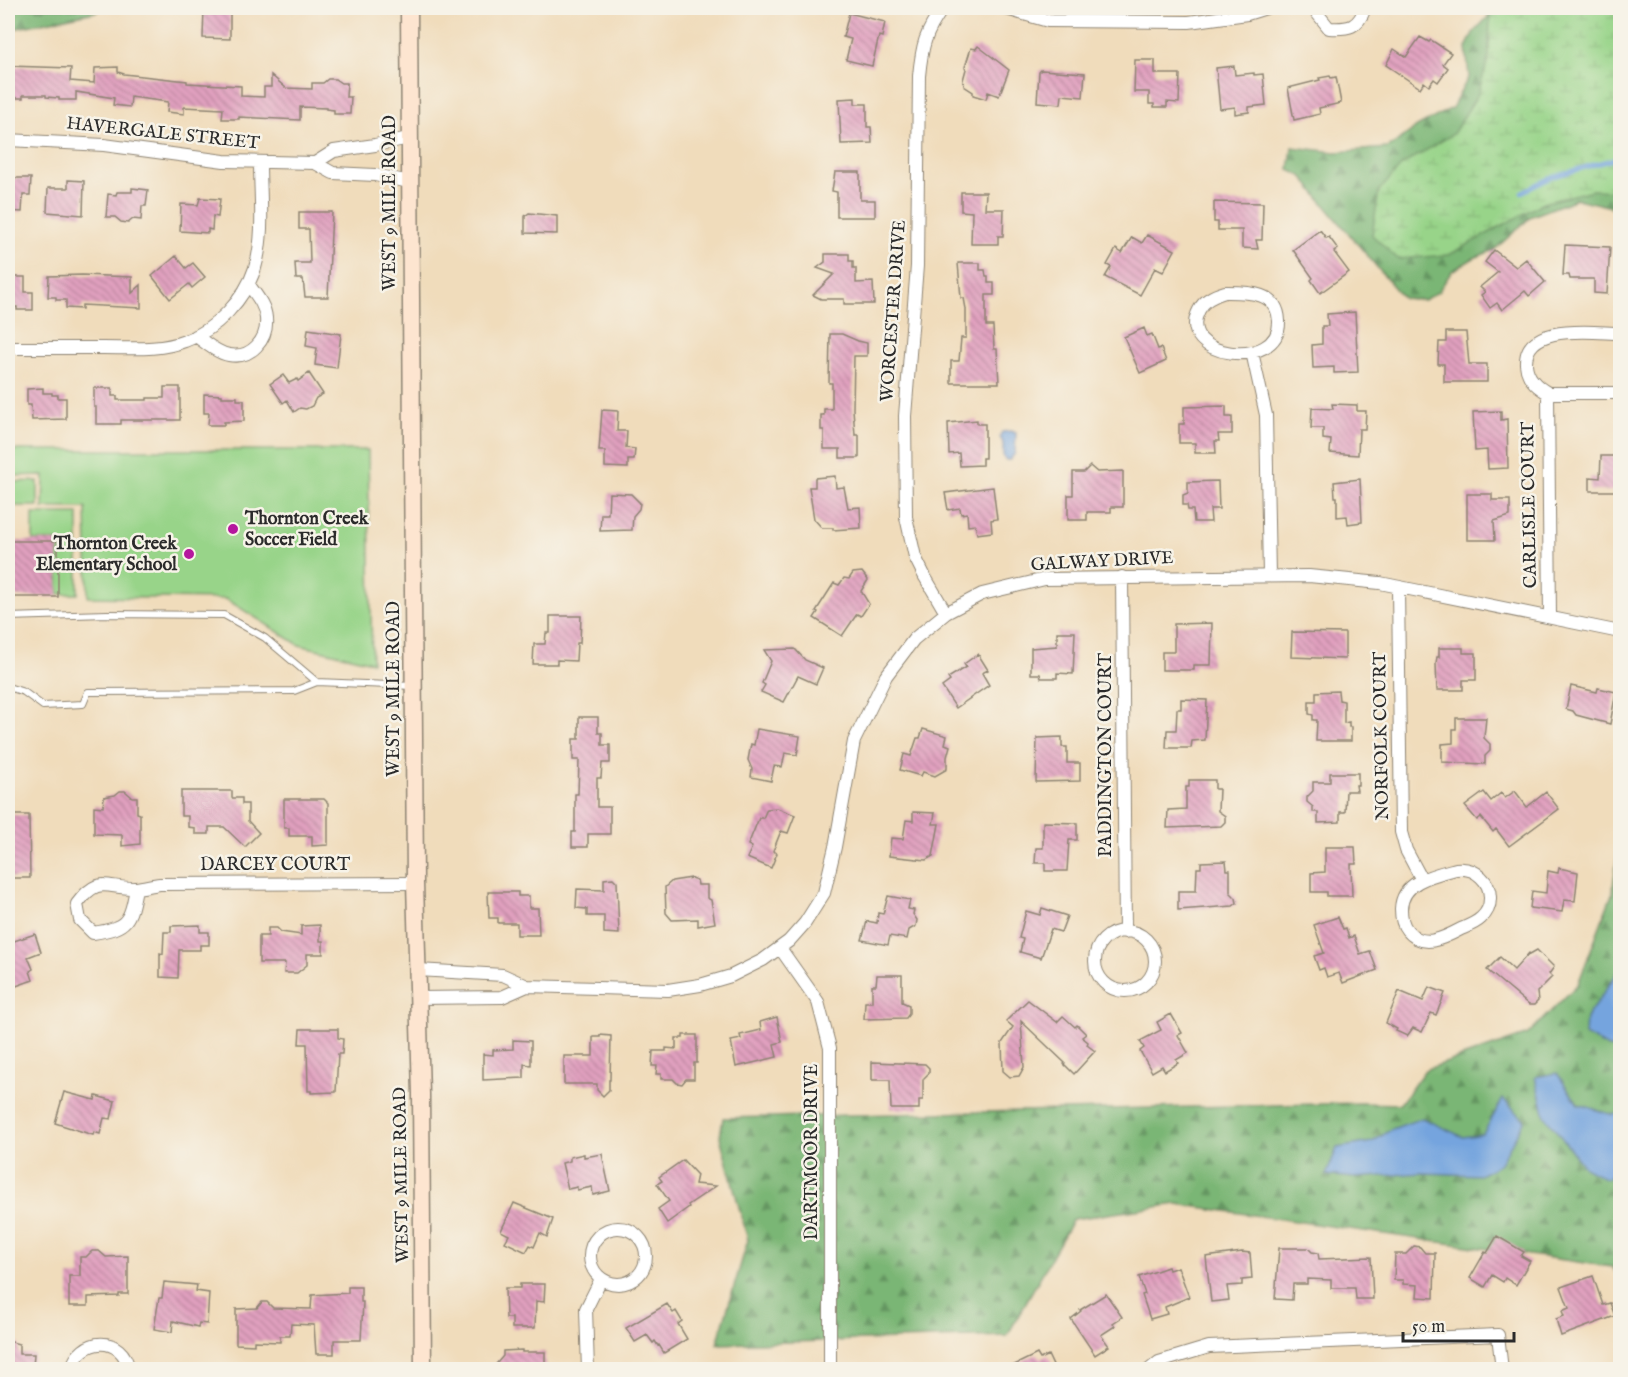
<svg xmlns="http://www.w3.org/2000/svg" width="1628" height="1377" font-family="'IM FELL English',serif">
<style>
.green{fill:#98d489;stroke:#62805a;stroke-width:1.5}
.forest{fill:url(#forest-firs);stroke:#527050;stroke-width:1.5}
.wetland{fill:url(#wetland-marsh);stroke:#62805a;stroke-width:1.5}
.water{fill:#74a4de;stroke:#506884;stroke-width:1.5}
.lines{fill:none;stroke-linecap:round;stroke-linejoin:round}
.stream{stroke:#74a4de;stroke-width:4.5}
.building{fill:url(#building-back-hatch)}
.lane-casing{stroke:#8e8473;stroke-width:8}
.street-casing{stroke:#8e8473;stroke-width:14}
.secondary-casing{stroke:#8e8473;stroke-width:19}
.lane{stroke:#fff;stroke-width:6}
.street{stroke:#fff;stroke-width:12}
.secondary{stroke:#fde5d0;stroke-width:16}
.poi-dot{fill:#b5179e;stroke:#f7f3e8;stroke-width:2}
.labels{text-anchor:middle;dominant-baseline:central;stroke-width:5;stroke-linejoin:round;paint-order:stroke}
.street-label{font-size:18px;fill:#2b2b2b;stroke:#f7f3e8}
.poi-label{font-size:18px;font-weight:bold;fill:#2b2b2b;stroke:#f7f3e8;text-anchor:start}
</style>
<defs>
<pattern id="forest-firs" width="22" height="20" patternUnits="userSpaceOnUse" patternTransform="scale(1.5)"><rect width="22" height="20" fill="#7ab675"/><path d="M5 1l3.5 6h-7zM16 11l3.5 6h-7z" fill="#649460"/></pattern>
<pattern id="wetland-marsh" width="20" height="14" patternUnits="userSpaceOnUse" patternTransform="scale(1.5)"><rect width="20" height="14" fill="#98d489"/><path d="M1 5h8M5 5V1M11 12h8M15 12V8" fill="none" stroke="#83b676"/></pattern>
<pattern id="building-back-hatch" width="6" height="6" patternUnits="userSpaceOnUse" patternTransform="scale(1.5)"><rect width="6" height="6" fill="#e1a0bf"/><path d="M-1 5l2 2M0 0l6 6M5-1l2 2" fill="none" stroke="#b7839b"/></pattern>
</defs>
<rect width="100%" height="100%" fill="#f7f3e8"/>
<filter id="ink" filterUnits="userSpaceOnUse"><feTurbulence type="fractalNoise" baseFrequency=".0167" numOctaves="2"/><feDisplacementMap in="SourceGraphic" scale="12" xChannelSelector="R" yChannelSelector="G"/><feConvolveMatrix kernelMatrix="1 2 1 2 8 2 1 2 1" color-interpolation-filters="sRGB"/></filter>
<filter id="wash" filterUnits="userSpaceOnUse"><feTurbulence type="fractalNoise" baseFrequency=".008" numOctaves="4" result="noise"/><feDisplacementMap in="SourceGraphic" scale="24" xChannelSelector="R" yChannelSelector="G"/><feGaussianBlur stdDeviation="1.35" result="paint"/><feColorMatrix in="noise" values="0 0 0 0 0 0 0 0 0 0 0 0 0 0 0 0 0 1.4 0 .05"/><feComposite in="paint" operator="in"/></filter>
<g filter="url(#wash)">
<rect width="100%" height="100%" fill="#f0dcbb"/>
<path class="green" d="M8,450H368L372,662L299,645L226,599L88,597L86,508H43L44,475L8,476Z
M38,481V506H8V482Z
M33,514H78V594H58V541H33Z"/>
<path class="forest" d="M8,8H101L99,11L8,30Z
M1489,8H1620V209L1577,199L1532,216L1494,250L1474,258L1452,271L1438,292L1424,300L1403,298L1323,203L1302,176L1289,170L1292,147L1336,152L1388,148L1417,127L1452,108L1469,76L1466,48L1473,33L1488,17Z
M1618,851H1620V1277L1612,1267L1177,1204L1073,1219L1007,1336L717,1344L748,1240L720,1137L723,1118L1361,1103L1400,1104L1425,1070L1528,1034L1578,984L1612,894Z"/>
<path class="wetland" d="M1490,8H1620V191L1592,190L1543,203L1449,255L1398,259L1372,235L1379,191L1402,165L1453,134L1478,94L1489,56Z"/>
<path class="water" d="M1011,431L1016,433L1015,453L1010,460H1006L1003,457V443L1000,437L1002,432Z
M1620,969V1049L1608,1048L1585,1035L1586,1018Z
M1557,1073L1578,1104L1613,1115L1620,1113V1170L1606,1179L1584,1167L1545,1116L1535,1077Z
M1503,1099L1525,1120L1499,1165L1479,1175L1422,1173L1355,1178L1326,1175L1337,1148L1372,1142L1392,1129L1422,1118L1463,1137L1483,1134Z"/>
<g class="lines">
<path class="stream" d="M1522,192L1552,177L1620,157"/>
</g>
<g id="blocks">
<path class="building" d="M204,8H230V39L203,38Z
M849,13L885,22L882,37L879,36L872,66L846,60L851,39L843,37Z
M1420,37L1429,42L1431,40L1451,53L1443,64L1448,68L1438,82L1434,79L1429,86L1424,82L1420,88L1386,65L1394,49L1406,57Z
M978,46L1009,70L999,96L988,92L986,99L973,95V92L964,86L963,80L966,69L965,67L971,48L976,49Z
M1135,60H1155V74H1180L1179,103L1167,102V107H1154V104H1149V92H1134Z
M8,66L71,68L70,81L94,83L95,68L118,67V72L124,74L187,81V83L241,86V96L264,97V87H271V75L286,88L312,89V83H323L328,79H335L341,83H347L346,97H351L350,114H334V110L326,109V108L300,107V120L239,117V119H222L223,109L184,107V114L167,112L168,102L131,97L130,107L113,105L114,98L76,92V100H59V98L46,97V95H23V98H8Z
M1234,66L1235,75L1254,73V75L1263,74L1266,105L1249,107V112L1235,114V107L1220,109L1216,68Z
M1041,70L1085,73L1083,97L1062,95L1061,104L1037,102L1039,72Z
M1330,76L1331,78L1336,77L1341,103L1319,108L1320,114L1294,120L1288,88L1320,80L1319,78Z
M855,98V104H867V127H871L872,143L841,144L839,99Z
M835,172H860V200H875V217H837V192L832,191Z
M14,178H31L30,195H23L22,212L8,211V180H14Z
M68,180L84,181L83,215L47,212L48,188H68Z
M132,188L148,190L146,206H142L141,220L133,219L128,223L121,222L115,217H106L108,194L116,195L117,192H132Z
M961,192H986L985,209H1004L1003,236H998V244H971L972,212L961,211Z
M200,198L220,199L218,217L213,216L212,230L208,229V233L180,231L181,204L198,205Z
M1214,202L1263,203L1262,240H1256L1258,249L1242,248V230H1218V222H1214Z
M299,212H332L328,297H305L303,279H296L295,263H310L309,229H299Z
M529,213L557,216V234L525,233V216Z
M1320,230L1326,238L1329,237L1338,249L1334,252L1349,272L1320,293L1311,280L1313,278L1293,250Z
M1147,235L1175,250L1163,272L1155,268L1140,295L1105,277L1111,267L1107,265L1116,249L1122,253L1132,237L1142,243Z
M1565,245L1610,247L1607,294L1594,293V279H1570L1569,275H1563Z
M1494,250L1516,267L1526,259L1545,282L1529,296L1525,291L1502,310L1497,303L1490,308L1481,295L1485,292L1480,287L1498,272L1485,262Z
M825,254H849V261H853V268H856V283L873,282L874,304H844V299H821L813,295L834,274L817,268L825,262Z
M176,256L186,268L193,263L205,277L192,288L189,284L170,299L152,276Z
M958,263H980V270H985L986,276H988V283H994V295H986V326H993L994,349H997L999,383H951V361H959L961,338H966V309L964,298H961Z
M82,275L132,277V293L141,285V308L82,305V309L66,308V300H56V297H48L49,276Z
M8,277H25V292H33V310H17V307H8Z
M1355,312L1358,372L1334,373V367L1313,368L1312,345L1322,344V326H1328L1327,314Z
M1144,328L1147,336L1152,334L1158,349L1161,348L1166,361L1140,373L1124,337Z
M308,329L341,334L337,368L315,365L317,348L306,346Z
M1446,332H1466L1469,364H1487V382H1444V364H1438L1439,342H1446Z
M830,334H842L858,341L867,343V356H854L853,409L855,435H859V458H840V449H824V430H821V415H824V409H832V383H829Z
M309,373L323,394L316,398L312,406L306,409L300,408L294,412L287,400L283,403L270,384L283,375L289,383L297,379L298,381Z
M164,387H180V420H121V424H96V407H94V388H112V396H117V400H147V398H164Z
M43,388V393H52V395H58V398H66V419L32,420L31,405H27V389Z
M204,394L222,395V397H237V400H244V421L224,422V425H208L209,413H204Z
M1332,404L1357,405V411H1366L1365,429H1359L1358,455L1330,453L1331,440L1323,439V428H1311L1312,408L1333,409Z
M1226,406V417H1232V434H1218L1219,441H1215L1216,453H1195V443H1179V424H1184V407Z
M602,410L618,411L617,431H627L626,448L635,449L634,460H628V468L605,467V451H599Z
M1501,411V420L1507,419L1508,468L1488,469L1487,450L1475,451L1473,412Z
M977,420V424H985V458H982V465L960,466L959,453L949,454L948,423Z
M1601,456H1620V491H1590V477L1600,478Z
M1090,466L1097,472L1123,471V507H1111V512H1087V520H1068V495H1073V472H1084Z
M835,476L836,488L844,487L848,508L860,507L861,528L833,530V528H822L814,519L809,487H815V478Z
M1360,479L1362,522L1348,524L1347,516L1337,517V497H1335L1334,482Z
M1218,481L1219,509H1210L1211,522H1194L1193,510H1188L1187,505H1183V495L1188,493V482Z
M993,487L997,519L991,520L992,532L977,534L975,525L968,526L967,513L961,514L960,508L948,510L945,493Z
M609,493L631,494L640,503L639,509L633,516L632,530L600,531L601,514H608Z
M1467,494H1492V500H1510V516L1494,521L1495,540H1467Z
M8,541H58V597H8Z
M862,572L868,580L861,591L869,604L861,616L857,614L842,636L814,618L818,612L816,611L834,583L839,585L844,578L849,579L853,573Z
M550,616H581L580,643H577L576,661L557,660V664H533L534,644H545L546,633H550Z
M1212,623L1211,665H1194V670H1162V652H1174V624Z
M1057,632H1075L1073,674L1057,673V678H1041L1040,674H1031V648L1057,646Z
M1292,632L1345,633V659L1291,657Z
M1439,648H1463V653H1476V680H1463V690H1437L1436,663L1437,657H1439Z
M795,649L805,660L823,668L816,684L798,676L784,702L761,692L765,685L762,683L771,661L764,650Z
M978,654L988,670L982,673L989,685L956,708L942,687L950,681L948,678L966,667L964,664Z
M1571,686L1597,692L1598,688L1616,692L1610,724L1576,715L1573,711L1566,709Z
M1338,691L1339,700L1344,701V723L1349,722V727H1351V741H1316L1317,720H1313V715L1309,714V701H1316V692Z
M1181,699L1207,700L1205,740L1192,741L1191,748H1166L1167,730H1176L1177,709H1181Z
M579,717H598V733H602V745H610V763H602L601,778H597V807H610V834H588V847H572V832H575V794H578L579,760H573V739H579Z
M1456,718H1486L1484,738L1490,744V751L1485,756V764L1442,762V744L1453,743V729H1456Z
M757,729L800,736L797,755L785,753L782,767L774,766L771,781L751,777L752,769L748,760L751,744L754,745Z
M923,729L947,736L945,744L950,746L947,757V769L935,776L923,772L921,776L900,770L904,754L911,756L917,738H920Z
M1062,737V747H1067V763H1080V781L1036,782L1037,738Z
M1330,773H1358V785H1356L1357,791H1346L1345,812H1340V822L1318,823V812H1313V807L1307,802V797L1313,791V782H1330Z
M1189,780H1215V789H1219L1218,811L1225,816V822L1221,826L1167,828L1168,810L1186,809V787H1189Z
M120,791H125L132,797H137V813L140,814V844L122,846V835L94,834V806L103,807L104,797L115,795Z
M181,791H232V798H242V804H248V821L259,833L245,847L224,827H209V834H195V828L188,827V816H181Z
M1515,791L1527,807L1546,792L1559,809L1509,846L1496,829L1493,832L1481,817L1477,820L1465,806L1484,792L1491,801L1501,793L1505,798Z
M284,799H324L328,803V845L312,846V836H289V828H284Z
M777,808L795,815L788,833L781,831L773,851L777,853L771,868L747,858L752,847L748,845L759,818H763L767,809Z
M913,812L935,813L933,824H939L933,856L926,860L889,856L891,838L903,839L906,820L913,821Z
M8,815H29L30,878H8Z
M1043,822L1077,823V840H1069L1067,871H1045V863H1035L1036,848H1043Z
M1325,847H1355L1356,864H1351L1352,896H1327V892H1311V873L1325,872Z
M1226,861L1227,870H1230V892L1236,898L1237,903L1233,906L1178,910V891H1196L1197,868H1201V862Z
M1559,868L1578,872L1575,901L1564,900L1562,912L1530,908L1532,891L1546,893L1548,871L1558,873Z
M613,878L617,882L619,934L604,933V916H587V909L576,908L577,889L604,890V879Z
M691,878L697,880L698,885H707V898L711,900L715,923L698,926V919L672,920L666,913L665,887L672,881Z
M488,892H518V896H529V908H538L539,935H517V923H498V918H489Z
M888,896L910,900L908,909L914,910L913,914L917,920L916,926L909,930L907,939L890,936L888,945L862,940L867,921L877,923L878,913L883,914Z
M1042,908L1067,916L1061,932L1051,929L1041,958L1020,952L1023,939L1019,938L1026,911L1040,915Z
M1338,917L1343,929L1346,928L1349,938L1354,936L1360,954L1370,951L1377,970L1343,983L1339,973L1327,977L1324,968L1319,970L1314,956L1324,953L1314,925Z
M200,925V932H209V945H200V950H179L178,978L160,977V953L163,954L164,932H171V926Z
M320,925V941H323V954H307V965L297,973H284L285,963H259V936H268V928H277L281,932L301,935V926Z
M35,934L41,952L28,957L33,969L30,971L33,980L8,989V943Z
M1537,950L1554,967L1549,974L1552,977L1537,992L1538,1001L1534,1005H1529L1487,970L1500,957L1514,970L1529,953L1530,954Z
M877,975H902V1002L909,1005V1014L906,1018L864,1019L865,1002H872V985H876Z
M1429,987L1445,993L1436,1015L1431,1013L1422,1032L1413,1028L1407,1036L1396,1031L1397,1029L1386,1023L1399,991L1423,1001Z
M1028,1000L1057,1022L1063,1016L1075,1027L1077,1025L1086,1034L1082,1037L1088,1042L1087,1045L1095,1051L1074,1074L1064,1064L1065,1063L1021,1021L1024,1067L1019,1076L1010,1077L1003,1071L1002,1043L1013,1027L1006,1021Z
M1171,1014L1182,1033L1178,1035L1188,1053L1176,1060L1178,1063L1165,1071L1162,1066L1152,1072L1140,1051L1144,1048L1140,1041L1161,1030L1157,1022Z
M777,1017L782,1042L774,1044L777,1057L736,1067L731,1041L741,1039L740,1035L761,1030L760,1022Z
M300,1029H338V1038L343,1039L342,1054H338L336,1092L311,1093V1091H308L307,1044H299Z
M600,1035L611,1036L610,1080H609V1090L603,1096L597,1090V1084H564V1056H593V1037H600Z
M683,1035H697V1063H694V1079H686L682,1084L677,1083L673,1079H661V1074H656L657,1066H652L653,1051H666V1048L676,1049V1038H683Z
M513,1040L531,1041V1065L524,1064V1078L483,1080V1054L493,1055V1050L513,1049Z
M872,1062L925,1064L929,1068V1073L923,1079V1100H919V1109H891L890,1080H872Z
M64,1092L95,1100L96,1096L115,1101L111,1119L104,1118L100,1134L94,1132L93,1135L55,1123Z
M584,1154V1157L602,1154L610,1191L593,1195L592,1187L577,1190V1187L568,1189L562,1163L570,1161V1157Z
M683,1160L697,1175L695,1184L716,1186L688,1205L689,1207L667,1223L658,1209L669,1201L657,1184L662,1181L659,1177Z
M514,1203L553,1219L547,1237L540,1233L534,1247L530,1245L526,1252L505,1242L509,1235L501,1231Z
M1497,1236L1524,1252L1521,1256L1530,1261L1516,1285L1505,1278L1503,1282L1492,1275L1485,1287L1470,1278L1485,1252L1487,1253Z
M1414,1246L1420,1247L1425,1253H1435L1434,1298L1417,1297L1418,1285L1403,1284V1280H1394L1395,1254H1406Z
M1279,1248H1308L1312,1252L1318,1253L1319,1259L1371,1257L1373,1299H1356L1355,1288H1331V1280L1307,1279V1284H1293L1292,1300L1275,1299Z
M92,1251H99L106,1257L128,1256V1294H119V1296L88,1297V1306H69V1276H80V1257H86Z
M1242,1252L1250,1253L1252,1279L1242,1280V1285L1227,1286L1229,1300L1211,1302L1206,1257Z
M1168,1267L1169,1270L1178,1267L1189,1297L1165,1307L1167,1314L1150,1319L1142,1295L1145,1294L1139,1277Z
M1593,1276L1603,1305L1610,1303L1615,1316L1561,1336L1556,1319L1564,1316L1562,1311L1569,1308L1561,1287Z
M164,1282L197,1285L196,1291L209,1293L207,1324L199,1323L198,1327L173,1321L172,1332L154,1329L159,1298H162Z
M520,1284H545L544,1302L536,1301L535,1328H512V1318H506L505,1288H520Z
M348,1287H361V1302H363L361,1340H334V1354H316L314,1325L291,1324L290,1336H280V1342L254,1341V1345L236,1344V1309L257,1308L262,1302H267L273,1308L311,1309L312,1295L348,1293Z
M1106,1294L1122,1317L1113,1323L1115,1326L1101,1335L1109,1346L1095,1355L1071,1319L1081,1311L1080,1310Z
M667,1304L673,1313L676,1311L682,1321L678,1324L687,1339L664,1353L659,1345L658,1346L655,1341L653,1343L647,1335L635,1342L626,1328Z
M8,1341L19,1344V1354H34L33,1367H25V1370H8Z
M522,1350V1352H545V1370H491L503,1356V1351Z
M1037,1354L1040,1359L1048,1355L1055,1370H1004Z"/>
</g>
</g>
<g filter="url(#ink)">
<use href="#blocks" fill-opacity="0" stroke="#8e8473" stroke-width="1.5"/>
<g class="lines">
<defs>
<path id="lane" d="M8,617L107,614L224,615L265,638L317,682
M8,687L24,692L43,706L83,704L88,692L294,691L317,682L413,686"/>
<path id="street" d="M943,8C925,33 922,45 919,76L917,266L905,416L906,517L915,557L925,577L946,613
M1003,8L1048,21L1189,22L1247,14L1266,8
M1313,8L1329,28C1349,29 1358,28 1365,8
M8,140L104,145L224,161L315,163L333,173L375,175L410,182
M315,163L334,151L375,145L409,138
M1225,292C1247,292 1278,291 1279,321C1281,372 1174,358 1199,310C1204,300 1214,295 1225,292Z
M1620,333C1594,333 1524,322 1526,364C1527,378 1537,387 1548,393H1620
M196,336C206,343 217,353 229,355C251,359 268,340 266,318C265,305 256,295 249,285
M8,348C39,348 71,348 103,348C131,348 159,351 185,341C216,330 245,299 255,268C265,235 260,196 260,163
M1252,352L1266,415L1269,575
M1548,393L1550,617
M1122,577L1125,932
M1398,587L1401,832L1406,850L1422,880
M1456,869C1465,868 1474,870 1481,877C1492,887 1494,907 1481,918C1476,923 1468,926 1461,929C1444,938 1423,950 1407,930C1402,924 1401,917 1401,909C1402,881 1433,875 1456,869Z
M136,888C130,921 128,928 93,933L80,920L77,904C99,874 106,889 136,888C144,887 152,885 160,884L415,883
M1095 961a30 30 0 1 1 60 0a30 30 0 1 1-60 0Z
M780,948L818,1002L830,1048V1370
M418,970L503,975L527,986L668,990L700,985L731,976L763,960L789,941L805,923L824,893L835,847L854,741L886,676L914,639L946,613L982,594L1045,579L1309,576L1380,583L1620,632
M419,998L502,997L527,986
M590 1256a28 28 0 1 1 56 0a28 28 0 1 1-56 0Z
M71,1370C80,1336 123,1334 129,1370
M588,1370L586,1309L601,1279
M1149,1370L1159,1362L1209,1347L1498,1335L1502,1370"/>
<path id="secondary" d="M409,8L415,883L421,1094L423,1370"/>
</defs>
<use href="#lane" class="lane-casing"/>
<use href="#street" class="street-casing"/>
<use href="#secondary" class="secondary-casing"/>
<use href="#lane" class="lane"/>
<use href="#street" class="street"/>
<use href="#secondary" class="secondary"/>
</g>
</g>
<g class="poi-dot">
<circle cx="233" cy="529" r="6"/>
<circle cx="189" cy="554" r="6"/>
</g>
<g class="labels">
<g class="street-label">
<text transform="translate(163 134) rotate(6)">HAVERGALE STREET</text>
<text transform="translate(390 203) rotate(-90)">WEST 9 MILE ROAD</text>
<text transform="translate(894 311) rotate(-86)">WORCESTER DRIVE</text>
<text transform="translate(1530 505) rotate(-91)">CARLISLE COURT</text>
<text transform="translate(1102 562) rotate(-3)">GALWAY DRIVE</text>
<text transform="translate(394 689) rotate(-90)">WEST 9 MILE ROAD</text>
<text transform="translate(1382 736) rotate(-91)">NORFOLK COURT</text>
<text transform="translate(1106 755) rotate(-90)">PADDINGTON COURT</text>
<text x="275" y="865">DARCEY COURT</text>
<text transform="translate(812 1152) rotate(-90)">DARTMOOR DRIVE</text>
<text transform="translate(402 1175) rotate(-91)">WEST 9 MILE ROAD</text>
</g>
<g class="poi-label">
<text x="245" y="519">Thornton Creek<tspan x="245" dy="21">Soccer Field</tspan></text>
<text x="177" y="544" text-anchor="end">Thornton Creek<tspan x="177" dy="21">Elementary School</tspan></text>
</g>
</g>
<rect width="1628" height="1377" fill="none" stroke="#f7f3e8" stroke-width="30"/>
<path d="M1403 1332v9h111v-9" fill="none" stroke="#2b2b2b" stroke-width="3"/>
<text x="1412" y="1332" font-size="18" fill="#2b2b2b" stroke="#f7f3e8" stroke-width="4.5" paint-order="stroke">50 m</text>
</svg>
